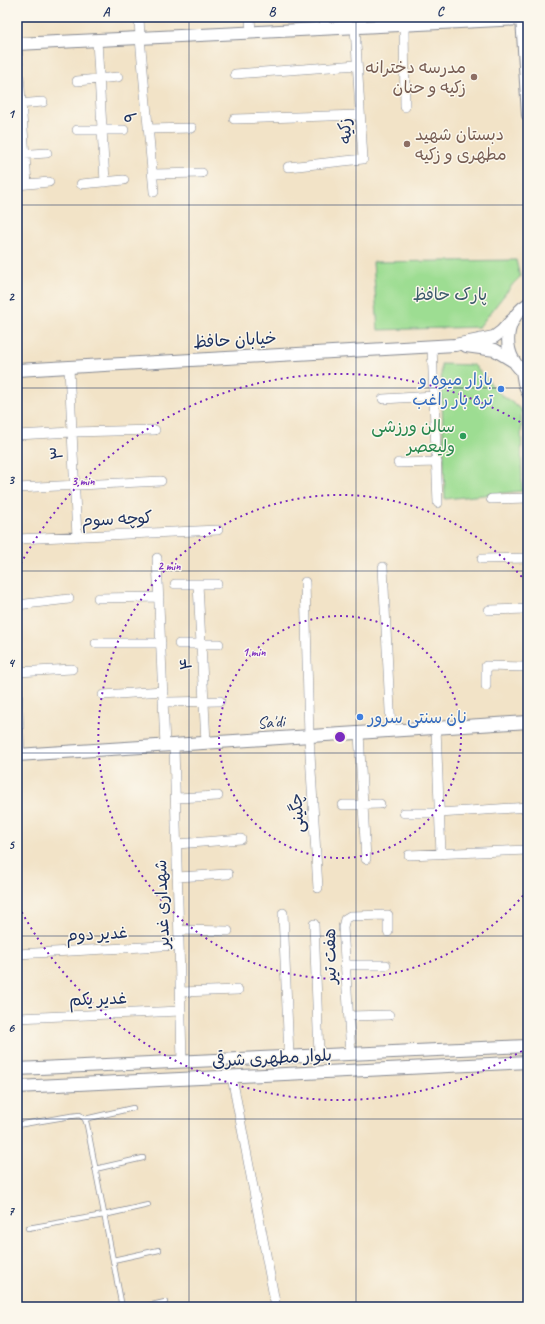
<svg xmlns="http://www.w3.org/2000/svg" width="545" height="1324" font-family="Caveat,'Playpen Sans Arabic',sans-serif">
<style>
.green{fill:#9ddd92;stroke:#5c8678}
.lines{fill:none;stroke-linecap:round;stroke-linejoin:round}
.lane-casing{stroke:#868992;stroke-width:6}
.street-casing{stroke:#868992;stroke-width:10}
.secondary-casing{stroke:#868992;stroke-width:14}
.lane{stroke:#fff;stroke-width:4.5}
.street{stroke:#fff;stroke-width:9}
.secondary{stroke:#fff;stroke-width:12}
.grid{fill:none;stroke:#1b2f5e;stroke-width:1;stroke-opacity:0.55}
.ring{fill:none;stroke:#7b2cbf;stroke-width:2;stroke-dasharray:2 4}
.education-dot{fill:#8d6e63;stroke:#fbf7ec;stroke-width:1.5}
.shop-dot{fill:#3f7fe0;stroke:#fbf7ec;stroke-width:1.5}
.leisure-dot{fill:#2e9e5b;stroke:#fbf7ec;stroke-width:1.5}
.labels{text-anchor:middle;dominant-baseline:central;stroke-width:3;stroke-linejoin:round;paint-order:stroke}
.education-label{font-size:17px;fill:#785e54;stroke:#fbf7ec;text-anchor:end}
.street-label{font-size:17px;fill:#1b2f5e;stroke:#fbf7ec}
.park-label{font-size:17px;fill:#3c5a6b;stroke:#fbf7ec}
.shop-label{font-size:17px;fill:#366cbe;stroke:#fbf7ec;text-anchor:end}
.leisure-label{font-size:17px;fill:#27864d;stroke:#fbf7ec;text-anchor:end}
.centre{fill:#7b2cbf;stroke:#fbf7ec;stroke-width:2}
.ring-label{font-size:12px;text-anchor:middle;font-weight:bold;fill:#7b2cbf;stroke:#fbf7ec;stroke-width:3;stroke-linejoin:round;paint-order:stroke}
.neatline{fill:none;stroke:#1b2f5e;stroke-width:1.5}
.grid-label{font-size:13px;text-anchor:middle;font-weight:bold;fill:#1b2f5e}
</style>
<rect width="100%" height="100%" fill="#fbf7ec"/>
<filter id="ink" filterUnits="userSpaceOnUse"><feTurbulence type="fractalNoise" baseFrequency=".025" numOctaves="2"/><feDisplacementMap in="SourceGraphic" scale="8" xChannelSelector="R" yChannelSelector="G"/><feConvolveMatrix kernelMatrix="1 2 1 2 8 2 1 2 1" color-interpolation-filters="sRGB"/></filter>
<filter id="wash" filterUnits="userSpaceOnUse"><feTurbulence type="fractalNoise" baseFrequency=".012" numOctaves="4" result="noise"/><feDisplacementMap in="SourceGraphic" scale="16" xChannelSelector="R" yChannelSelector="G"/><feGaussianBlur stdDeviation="0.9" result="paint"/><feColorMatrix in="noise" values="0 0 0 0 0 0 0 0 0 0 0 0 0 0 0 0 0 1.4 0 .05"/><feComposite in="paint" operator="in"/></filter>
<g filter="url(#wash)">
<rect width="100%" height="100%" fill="#f2e3c7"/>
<path class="green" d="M516,260L520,277L513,284L479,327L378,330L373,262Z
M441,364L474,365L500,394L521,409L522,491L445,499Z"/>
</g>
<g filter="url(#ink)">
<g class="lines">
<defs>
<path id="lane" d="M85,1119L133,1108
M17,1125L71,1116L80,1115L85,1119L87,1125L122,1307
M95,1169L143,1158
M28,1228L104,1215L148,1205
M113,1260L159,1250
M143,1307L165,1302"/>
<path id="street" d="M139,17L140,38L154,192
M250,17L251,33
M324,17L325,29
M404,24L405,107
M97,40L105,182
M17,47L27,184
M235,74L357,65
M77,81L118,77
M17,104L43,102
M234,119L360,115
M148,129L192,128
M77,130H124
M17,155L47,153
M288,167L363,159L355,27
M153,174L202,173
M81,184L124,180
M17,185L49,182
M432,346L438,503
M69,368L77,537
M383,399L434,396
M17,435L72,432L155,430
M398,463L437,462
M17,488L161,481
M491,499L528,498
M17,539L218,530
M157,558L165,746
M482,559L528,558
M383,567L391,731
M305,582L309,737L318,888
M175,584H217
M198,584L206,743
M98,598L159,597
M17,605L69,599
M489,610L528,609
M96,643H161
M179,644H219
M17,672L72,669
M17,686L20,755
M486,686V666L528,667
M103,695L163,691
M169,702L220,701
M436,728L441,854
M359,733L366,859
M174,745L182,1061
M176,798L218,796
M343,805L380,804
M404,813H439L528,807
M177,844L241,839
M409,855L528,850
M177,877L228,874
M283,913L289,1056
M314,924L319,1055
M179,930L228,931
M17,954L179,945
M345,965H386
M181,992L238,990
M349,1016L389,1015
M17,1018L181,1011
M351,1054L343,927L345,919L350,916L388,915V932
M232,1077L276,1307"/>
<path id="secondary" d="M522,17L528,115
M17,44L522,19
M528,304C502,320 501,359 528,375
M466,346L495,350L513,361
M17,370L455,345L494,337L502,331L512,320
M522,371L524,383L528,393
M17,755L528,722
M17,1069L528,1046
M17,1087L528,1062"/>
</defs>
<use href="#lane" class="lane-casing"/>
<use href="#street" class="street-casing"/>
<use href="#secondary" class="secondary-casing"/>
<use href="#lane" class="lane"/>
<use href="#street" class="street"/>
<use href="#secondary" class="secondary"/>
</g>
</g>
<path class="grid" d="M189,17V1307M356,17V1307M17,205H528M17,388H528M17,571H528M17,753H528M17,936H528M17,1119H528"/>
<g class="ring">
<circle cx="340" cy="737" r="121"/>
<path d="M527 891A242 242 0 1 1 527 583"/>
<path d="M527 1048A363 363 0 0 1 18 905M18 569A363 363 0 0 1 527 426"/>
</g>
<g class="education-dot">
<circle cx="474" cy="77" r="4"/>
<circle cx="407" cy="144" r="4"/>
</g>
<g class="shop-dot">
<circle cx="501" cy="389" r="4"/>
<circle cx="360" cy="717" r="4"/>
</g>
<circle class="leisure-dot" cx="463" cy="436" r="4"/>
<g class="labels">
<g class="education-label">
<text x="466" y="67">مدرسه دخترانه<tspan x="466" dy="20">زکیه و حنان</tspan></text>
<text x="415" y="134" text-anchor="start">دبستان شهید<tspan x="415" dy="20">مطهری و زکیه</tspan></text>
</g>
<g class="street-label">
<text transform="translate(131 117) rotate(-95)">۹</text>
<text transform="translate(345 131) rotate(-93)">زکیه</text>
<text transform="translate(235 340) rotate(-3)">خیابان حافظ</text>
<text transform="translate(57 453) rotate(-93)">۳</text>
<text transform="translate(117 519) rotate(-3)">کوچه سوم</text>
<text transform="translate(186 664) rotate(-93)">۴</text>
<text transform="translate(271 722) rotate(-4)">Sa'di</text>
<text transform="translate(297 813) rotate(-93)">چگینی</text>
<text transform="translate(162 904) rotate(-92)">شهداری غدیر</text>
<text transform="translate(97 934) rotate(-3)">غدیر دوم</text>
<text transform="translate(330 956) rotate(-91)">هفت تیر</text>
<text transform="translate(98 999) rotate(-2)">غدیر یکم</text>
<text transform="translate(272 1058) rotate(-3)">بلوار مطهری شرقی</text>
</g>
<g class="park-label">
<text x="450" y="294">پارک حافظ</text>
</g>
<g class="shop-label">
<text x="493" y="379">بازار میوه و<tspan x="493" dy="20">تره بار راغب</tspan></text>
<text x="368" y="717" text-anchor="start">نان سنتی سرور</text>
</g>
<g class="leisure-label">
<text x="455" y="426">سالن ورزشی<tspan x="455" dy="20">ولیعصر</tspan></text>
</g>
</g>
<circle cx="340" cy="737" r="6" class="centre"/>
<g class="ring-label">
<text x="83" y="485">3 min</text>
<text x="169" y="570">2 min</text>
<text x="254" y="656">1 min</text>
</g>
<rect width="545" height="1324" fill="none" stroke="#fbf7ec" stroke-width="44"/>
<rect x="22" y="22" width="501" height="1280" class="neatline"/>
<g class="grid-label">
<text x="106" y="16">A</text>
<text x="272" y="16">B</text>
<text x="440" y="16">C</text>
<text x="11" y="118">1</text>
<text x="11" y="301">2</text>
<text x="11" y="484">3</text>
<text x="11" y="667">4</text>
<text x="11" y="849">5</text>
<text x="11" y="1032">6</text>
<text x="11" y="1215">7</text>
</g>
</svg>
